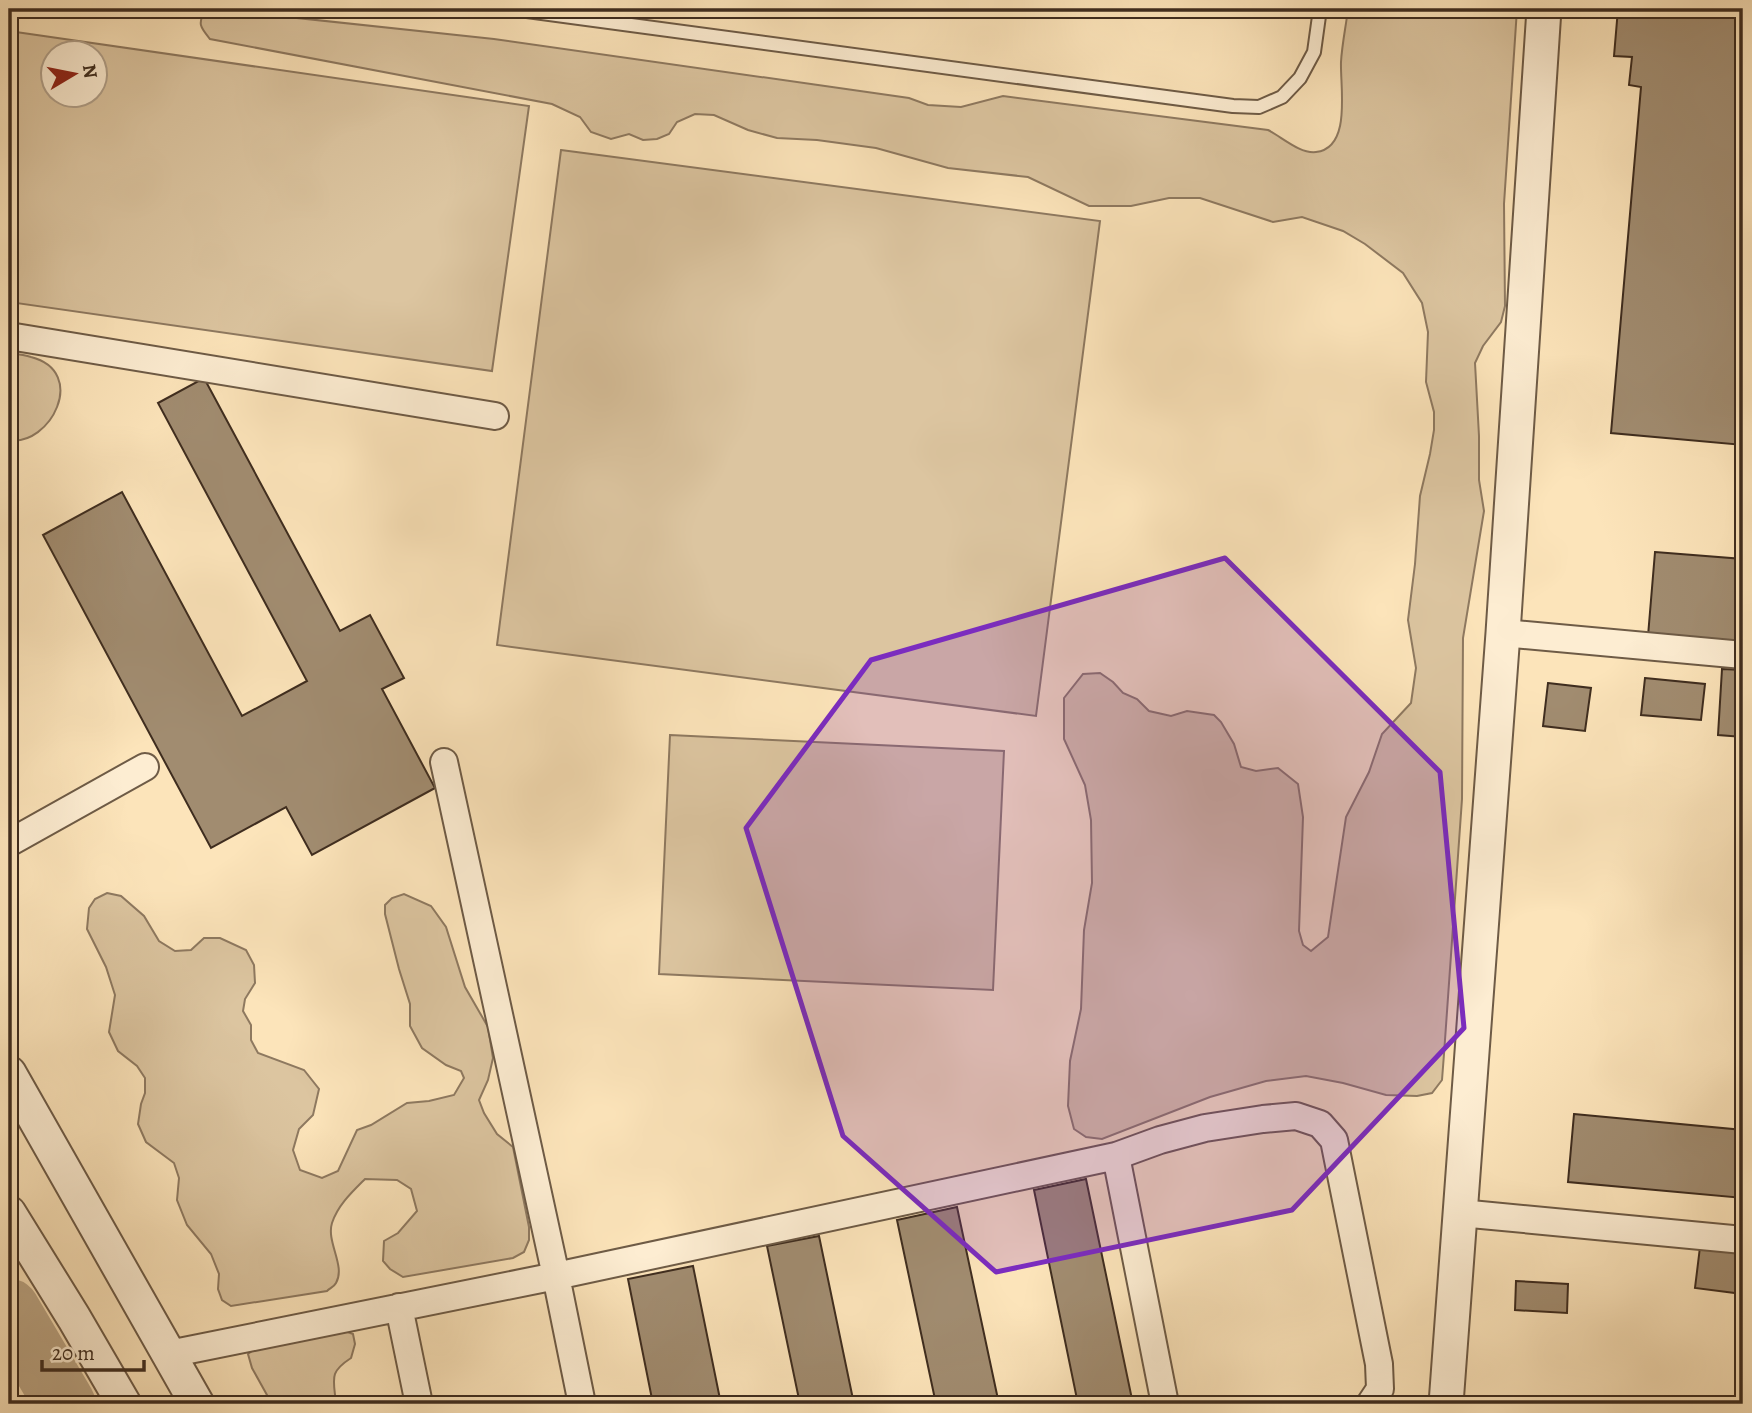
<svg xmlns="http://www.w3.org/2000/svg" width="1752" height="1413" font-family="Alegreya,serif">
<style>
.green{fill:#dcc5a0;stroke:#8e7960;stroke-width:2;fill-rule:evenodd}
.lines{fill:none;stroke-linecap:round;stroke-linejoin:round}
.river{stroke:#bca685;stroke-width:61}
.building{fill:#a18c70;stroke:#3f2d1f;stroke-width:2}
.service-casing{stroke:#6e5b46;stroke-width:16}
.minor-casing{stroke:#6e5b46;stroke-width:30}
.tertiary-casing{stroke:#6e5b46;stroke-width:37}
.service{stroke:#fdedd2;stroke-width:12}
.minor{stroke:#fdedd2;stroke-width:26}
.tertiary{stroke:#fdedd2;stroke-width:33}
.marked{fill:#7b2cbf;fill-opacity:0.2;stroke:#7b2cbf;stroke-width:5;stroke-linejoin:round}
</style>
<rect width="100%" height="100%" fill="#fce4ba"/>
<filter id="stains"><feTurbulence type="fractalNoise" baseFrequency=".00286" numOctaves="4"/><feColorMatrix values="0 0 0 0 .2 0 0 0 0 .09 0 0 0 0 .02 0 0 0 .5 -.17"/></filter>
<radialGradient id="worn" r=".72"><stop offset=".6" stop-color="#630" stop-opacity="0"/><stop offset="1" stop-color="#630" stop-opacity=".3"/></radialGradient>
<path class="green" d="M213,9L494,39L909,98L928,105L961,107L1003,96L1268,130C1282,137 1300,154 1316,152C1352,148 1340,87 1341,62C1342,44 1346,26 1348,9H1517L1504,204L1505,306L1501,322L1483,346L1475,363L1479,436V480L1484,511L1463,638L1462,799L1444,1054L1442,1080L1432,1093L1417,1096L1386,1095L1343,1083L1306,1076L1266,1081L1210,1097L1102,1139L1086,1137L1074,1129L1068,1106L1070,1061L1081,1009L1084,930L1092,883L1091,820L1085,785L1064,739V698L1083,674L1100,673L1113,682L1123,693L1137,699L1149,711L1171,716L1187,711L1214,715L1221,722L1234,744L1241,767L1256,771L1278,768L1298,784L1303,817L1299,931L1303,945L1311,951L1328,937L1346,817L1369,772L1382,734L1411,703L1416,668L1408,620L1415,564L1420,496L1430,454L1434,430V412L1426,382L1428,332L1422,303L1403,273L1365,244L1343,231L1302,217L1273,222L1200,198H1169L1131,206H1089L1028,177L948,168L876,148L817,140L777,138L748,130L714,115L695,114L677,122L669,134L657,139L643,140L629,134L611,139L591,132L580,117L552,104L210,39C201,28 197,24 205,11Z
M9,31L529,106L492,371L9,302ZM52,52H94V94H52Z
M561,150L1100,221L1036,716L497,645Z
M9,353C16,354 24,355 31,357C89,372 50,447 9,440Z
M670,735L1004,751L993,990L659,974Z
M107,893L121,896L144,916L159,941L175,951L191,950L204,938H220L246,950L254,965L255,983L245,999L243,1011L251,1025V1040L258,1053L304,1070L319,1089L313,1115L299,1129L293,1150L300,1170L322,1178L338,1171L357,1130L371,1125L407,1103L429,1101L454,1095L464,1078L461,1071L446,1065L422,1048L410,1026V1004L399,969L385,914V905L392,898L404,894L431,906L446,927L465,987L488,1027L493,1058L488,1080L479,1100L484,1113L497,1134L513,1147L529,1227V1240L524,1252L513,1258L403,1277L390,1269L383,1261L384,1241L398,1233L417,1211L411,1189L397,1180L365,1179C352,1192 338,1205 332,1223C326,1242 346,1266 336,1283C334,1287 330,1288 327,1291L231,1306L222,1300L218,1289L219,1274L211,1254L187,1225L177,1200L179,1178L174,1163L146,1142L138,1124L141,1104L145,1093V1078L137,1066L118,1051L109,1032L115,995L106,967L87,929L89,908L95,899Z
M345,1331L353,1334L355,1344L351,1358C328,1373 334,1379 336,1404H272L252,1368L248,1354L257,1347Z"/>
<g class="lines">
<path class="river" d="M9,1309L65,1404"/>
</g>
<path class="building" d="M1618,9H1743V445L1611,433L1641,87L1629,85L1632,57L1614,56Z
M204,378L340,631L370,615L404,678L382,689L435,788L312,855L286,807L211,848L43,535L122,492L242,716L307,681L158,403Z
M1741,513H1743V537L1740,536Z
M1655,552L1743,559V644L1648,636Z
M1722,669L1743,670V737L1718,735Z
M1645,678L1705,684L1701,720L1641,715Z
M1548,683L1591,688L1585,731L1543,726Z
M1574,1114L1743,1130V1198L1568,1182Z
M1086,1179L1133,1404H1078L1034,1190Z
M957,1207L999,1404H936L897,1220Z
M819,1236L854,1404H800L767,1246Z
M1700,1247L1743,1252V1294L1695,1288Z
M693,1266L721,1404H653L628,1279Z
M1516,1281L1568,1284L1567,1313L1515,1310Z"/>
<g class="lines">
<defs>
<path id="service" d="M512,9L1233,106L1259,107L1282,97L1300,78L1314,52L1320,9"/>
<path id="minor" d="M9,336L495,416
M1503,633L1743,655
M444,762L556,1276L582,1404
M9,843L145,767
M1116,1156L1165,1404
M1460,1213L1743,1240
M399,1307L419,1404
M169,1354L556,1276L1116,1156L1160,1140L1205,1128L1263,1119L1296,1116L1320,1124L1334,1140L1379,1364L1380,1389L1370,1404"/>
<path id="tertiary" d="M9,1073L197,1404
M9,1213L74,1318L124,1404
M1446,1404L1503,633L1544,9"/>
</defs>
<use href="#service" class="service-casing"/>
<use href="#minor" class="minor-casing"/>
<use href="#tertiary" class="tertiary-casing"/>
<use href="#service" class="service"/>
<use href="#minor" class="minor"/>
<use href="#tertiary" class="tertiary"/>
</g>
<path class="marked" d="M1225,558L1440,772L1464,1028L1292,1210L996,1272L843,1136L746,828L871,660Z"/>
<rect width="1752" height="1413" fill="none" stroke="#fce4ba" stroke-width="35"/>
<rect x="10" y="10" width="1731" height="1392" fill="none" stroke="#3f2d1f" stroke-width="3.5"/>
<rect x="18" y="18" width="1717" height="1378" fill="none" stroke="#3f2d1f" stroke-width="2"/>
<g transform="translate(74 74) rotate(80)"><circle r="33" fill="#fdedd2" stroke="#b1a08a" stroke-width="2"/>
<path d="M0-5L12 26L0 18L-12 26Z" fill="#8f2418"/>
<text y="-10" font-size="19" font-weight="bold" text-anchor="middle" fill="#3f2d1f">N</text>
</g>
<path d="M42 1360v10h102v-10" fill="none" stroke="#3f2d1f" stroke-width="3.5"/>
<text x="52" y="1360" font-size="21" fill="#3f2d1f" stroke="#fdedd2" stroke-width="5" paint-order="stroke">20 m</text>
<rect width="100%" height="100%" filter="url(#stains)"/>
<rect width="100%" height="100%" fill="url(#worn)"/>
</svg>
